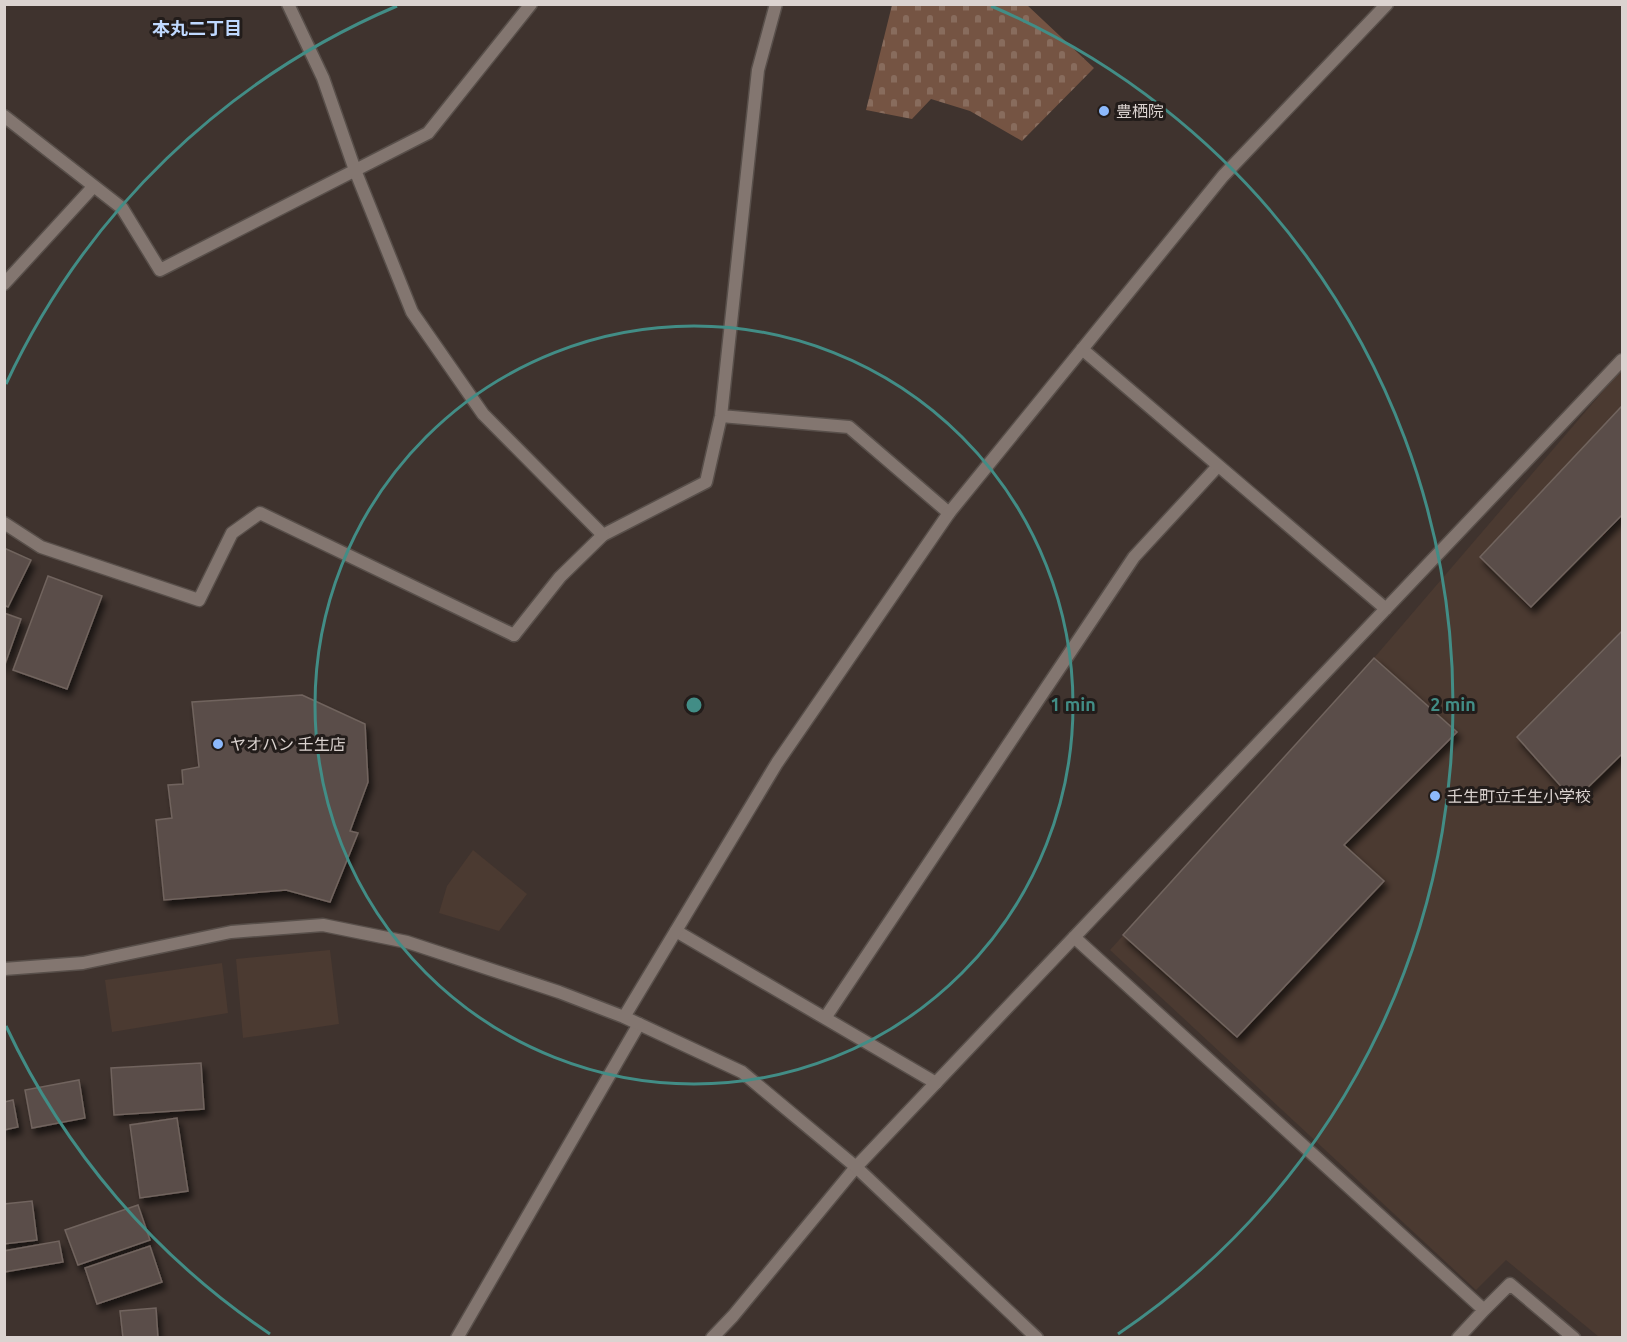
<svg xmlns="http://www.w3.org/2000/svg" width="1627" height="1342" font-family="Ubuntu,'Noto Sans JP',sans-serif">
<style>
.built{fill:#4b3a31}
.cemetery{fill:url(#cemetery-stones)}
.building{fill:#5a4e48;stroke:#71645e;stroke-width:1.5;filter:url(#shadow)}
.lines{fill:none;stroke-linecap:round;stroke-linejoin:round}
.lane-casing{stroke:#584f4a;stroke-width:15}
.street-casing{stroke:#584f4a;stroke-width:15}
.lane{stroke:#837670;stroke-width:12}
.street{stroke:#837670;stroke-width:12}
.ring{fill:none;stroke:#428d86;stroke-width:3}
.poi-dot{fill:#8cb9fc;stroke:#221c1a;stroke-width:2}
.labels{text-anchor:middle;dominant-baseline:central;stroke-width:6;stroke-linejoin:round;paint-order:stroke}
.poi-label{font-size:16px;fill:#dbd3d0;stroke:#221c1a;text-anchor:start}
.neighbourhood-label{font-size:18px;font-weight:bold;fill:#bfd9ff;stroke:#221c1a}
.centre{fill:#428d86;stroke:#221c1a;stroke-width:3}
.ring-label{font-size:18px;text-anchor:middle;font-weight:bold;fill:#428d86;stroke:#221c1a;stroke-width:6;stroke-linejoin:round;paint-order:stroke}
</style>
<defs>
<pattern id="cemetery-stones" width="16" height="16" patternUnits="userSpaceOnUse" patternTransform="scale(1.5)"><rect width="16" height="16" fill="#755443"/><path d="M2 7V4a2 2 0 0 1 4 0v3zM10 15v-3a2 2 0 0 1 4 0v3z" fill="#886c5d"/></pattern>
<filter id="shadow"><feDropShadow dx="3.5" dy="6" stdDeviation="3" flood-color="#0009"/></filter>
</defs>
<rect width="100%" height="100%" fill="#3f332e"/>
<path class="built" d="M1622,369V1337H1599L1506,1260L1476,1290L1110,950L1374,658Z
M473,850L527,894L499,931L439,913L447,886Z
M330,950L339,1024L243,1038L236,959Z
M222,963L228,1013L112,1032L105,980Z"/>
<path class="cemetery" d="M892,5H1027L1094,68L1022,141L970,111L931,99L912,119L866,110Z"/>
<path class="building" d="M1622,406V515L1531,607L1480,557Z
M4,548L31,560L8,607L4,605Z
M48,576L102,596L67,689L13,670Z
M4,613L21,619L4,667Z
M1622,631V754L1574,801L1517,737Z
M1374,658L1457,732L1344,845L1384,881L1237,1037L1123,935Z
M302,695L365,724L368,782L350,831L358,833L330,902L286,890L164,900L156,820L172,818L168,785L183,784L182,770L199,767L192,702Z
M201,1063L204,1109L114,1115L111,1068Z
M79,1080L85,1118L32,1128L25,1090Z
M13,1100L18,1127L4,1130V1102Z
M177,1118L188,1191L140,1198L130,1125Z
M32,1201L37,1240L4,1244V1204Z
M138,1205L150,1240L78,1265L65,1230Z
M59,1241L63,1262L4,1272V1251Z
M150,1246L162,1282L97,1304L85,1268Z
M156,1308L158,1338H123L120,1311Z"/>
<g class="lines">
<defs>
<path id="lane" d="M721,416L849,427L949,513
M514,635L560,577L603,535L706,482L721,416L758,70L776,4
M676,931L936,1083
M825,1018L1134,557L1218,466
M457,1338L639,1024
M712,1338L733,1316L856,1167"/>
<path id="street" d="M288,4L323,78L355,170L412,312L483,414L603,535
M4,116L122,208L160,270L428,133L531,4
M4,284L93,187
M1082,349L1386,609
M4,523L41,547L199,600L232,533L260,513L514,635
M1074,937L1484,1310L1510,1284L1574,1338
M4,969L83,963L231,932L323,925L407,942L559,992L624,1017L742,1072L856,1167L1037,1338
M624,1017L777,763L949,513L1223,176L1387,4
M856,1167L1622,360
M1458,1338L1484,1310"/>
</defs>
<use href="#lane" class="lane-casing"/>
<use href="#street" class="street-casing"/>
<use href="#lane" class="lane"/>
<use href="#street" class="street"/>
</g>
<g class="ring">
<circle cx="694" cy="705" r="379"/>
<path d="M270 1334A759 759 0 0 1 6 1026M6 384A759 759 0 0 1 397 6M991 6A759 759 0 0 1 1118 1334"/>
</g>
<g class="poi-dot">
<circle cx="1104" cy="111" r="6"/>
<circle cx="218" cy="744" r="6"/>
<circle cx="1435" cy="796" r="6"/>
</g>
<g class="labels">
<g class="poi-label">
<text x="1116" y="111">豊栖院</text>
<text x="230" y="744">ヤオハン 壬生店</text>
<text x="1447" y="796">壬生町立壬生小学校</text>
</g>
<g class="neighbourhood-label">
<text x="197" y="28">本丸二丁目</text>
</g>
</g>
<circle cx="694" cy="705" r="9" class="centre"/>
<g class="ring-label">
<text x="1073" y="711">1 min</text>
<text x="1453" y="711">2 min</text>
</g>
<rect width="1627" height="1342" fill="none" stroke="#dbd3d0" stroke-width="12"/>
</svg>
